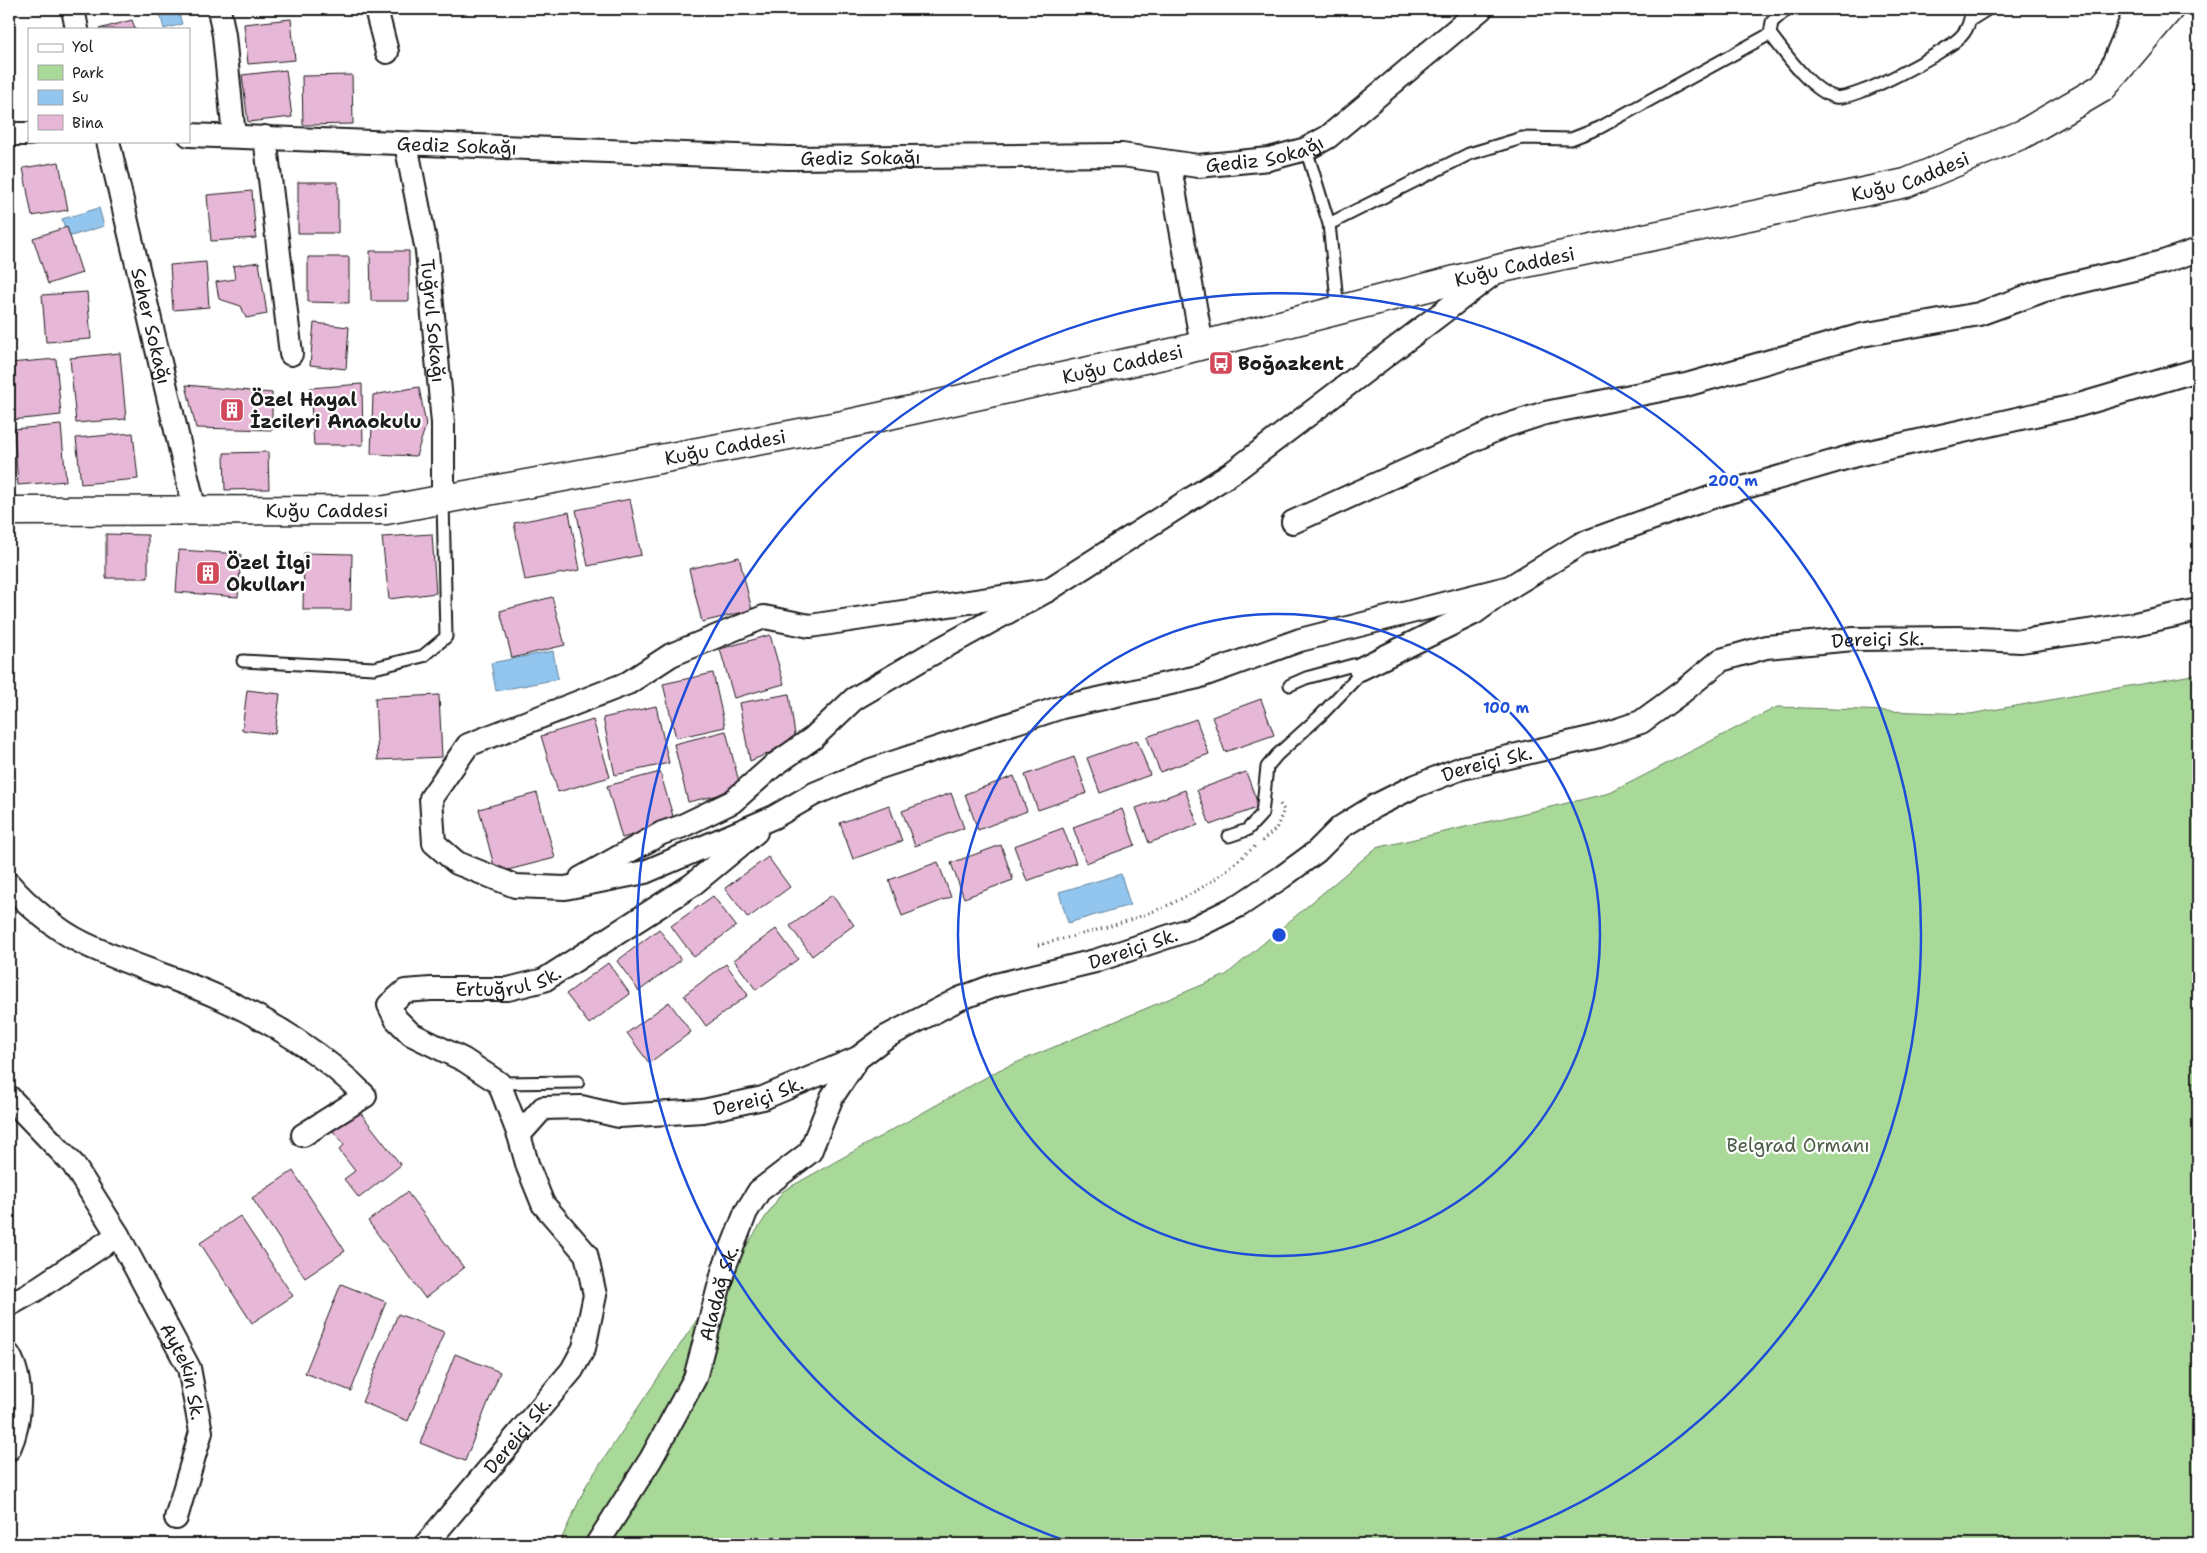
<svg xmlns="http://www.w3.org/2000/svg" width="2207" height="1553" font-family="'Shantell Sans',sans-serif">
<style>
.green{fill:#a9d999;stroke:#627a5a}
.water{fill:#92c6ef;stroke:#63829b}
.building{fill:#e7b7d7;stroke:#1c1c1c}
.lines{fill:none;stroke-linecap:round;stroke-linejoin:round}
.service-casing{stroke:#1c1c1c;stroke-width:15}
.minor-casing{stroke:#1c1c1c;stroke-width:26}
.tertiary-casing{stroke:#1c1c1c;stroke-width:31}
.path{stroke:#1c1c1c;stroke-width:3;stroke-dasharray:1 4;stroke-linecap:butt}
.service{stroke:#fff;stroke-width:11}
.minor{stroke:#fff;stroke-width:22}
.tertiary{stroke:#fff;stroke-width:28}
.ring{fill:none;stroke:#1d4ed8;stroke-width:2.5}
.labels{text-anchor:middle;dominant-baseline:central;stroke-width:4.5;stroke-linejoin:round;paint-order:stroke}
.street-label{font-size:19px;fill:#1c1c1c;stroke:#fff}
.poi-label{font-size:19px;font-weight:bold;fill:#1c1c1c;stroke:#fff;text-anchor:start}
.park-label{font-size:19px;fill:#4d5e48;stroke:#fff}
.centre{fill:#1d4ed8;stroke:#fff;stroke-width:2.5}
.ring-label{font-size:15px;text-anchor:middle;font-weight:bold;fill:#1d4ed8;stroke:#fff;stroke-width:4.5;stroke-linejoin:round;paint-order:stroke}
</style>
<rect width="100%" height="100%" fill="#fff"/>
<filter id="ink" filterUnits="userSpaceOnUse"><feTurbulence type="fractalNoise" baseFrequency=".02" numOctaves="2"/><feDisplacementMap in="SourceGraphic" scale="10" xChannelSelector="R" yChannelSelector="G"/><feConvolveMatrix kernelMatrix="1 2 1 2 8 2 1 2 1" color-interpolation-filters="sRGB"/></filter>
<g filter="url(#ink)">
<path class="green" d="M2198,674V1544H559L587,1484L783,1191L999,1070L1226,975L1376,848L1610,793L1777,707L1970,714Z"/>
<path class="water" d="M159,10L179,14L182,24L164,29Z
M99,208L104,226L68,237L62,219Z
M553,651L558,679L496,691L491,663Z
M1121,874L1130,905L1068,923L1059,892Z"/>
<path class="building" d="M291,19L295,60L248,64L244,24Z
M132,20L135,29H99Z
M286,70L292,117L248,122L242,75Z
M352,75L353,124L303,125L302,76Z
M59,162L68,210L32,216L23,168Z
M298,182H338V233H298Z
M252,191L256,238L211,241L207,195Z
M67,227L82,273L48,284L33,238Z
M370,251H409V301H371Z
M308,257H349V303L308,302Z
M206,262L209,307L173,310L170,265Z
M259,262L267,314L246,318L241,306L219,299L216,282L235,279L233,266Z
M87,292L91,339L46,342L42,295Z
M314,323L349,327L346,369L310,365Z
M120,353L126,419L76,423L70,358Z
M56,359L61,415L12,420L9,363Z
M362,384L363,445H314L310,388Z
M186,385L272,393V430L196,428Z
M419,387L426,425L416,456L371,454L373,395Z
M61,425L66,481L18,485L14,429Z
M133,433L138,479L81,484L76,438Z
M268,452L269,489L225,490L224,453Z
M630,499L641,555L588,566L576,510Z
M569,512L580,570L525,580L514,523Z
M106,534L148,535V578H106Z
M432,534L436,593L389,599L382,537Z
M179,550L241,554L238,597L176,592Z
M304,553L352,554L351,610H303Z
M739,557L752,610L702,622L689,569Z
M552,597L565,645L512,658L500,611Z
M770,635L784,684L734,698L720,649Z
M713,673L725,727L676,738L663,684Z
M247,690L280,694L275,734L242,730Z
M789,694L796,742L750,761L739,703Z
M439,695L442,757L378,760L375,698Z
M1261,699L1274,735L1225,752L1212,717Z
M656,706L669,763L615,775L603,718Z
M1196,719L1209,754L1160,772L1147,737Z
M593,720L610,777L558,792L541,736Z
M726,731L741,790L688,802L674,744Z
M1137,740L1150,775L1100,793L1087,758Z
M1074,757L1087,793L1038,810L1025,775Z
M660,772L675,823L622,838L607,786Z
M1246,772L1259,807L1210,825L1197,790Z
M1014,776L1027,811L978,830L965,794Z
M1185,790L1198,825L1149,843L1136,808Z
M537,793L555,858L496,873L479,809Z
M951,793L964,828L915,846L902,811Z
M889,805L902,841L853,859L840,823Z
M1122,809L1135,845L1086,863L1073,827Z
M1063,828L1076,863L1027,881L1014,846Z
M1001,845L1013,880L964,898L951,863Z
M768,857L790,887L748,918L725,888Z
M938,862L951,897L902,916L889,880Z
M832,895L854,925L812,956L790,926Z
M713,896L736,926L694,957L671,926Z
M659,929L681,960L639,991L617,961Z
M776,929L798,959L756,990L734,960Z
M608,963L630,994L589,1024L566,994Z
M726,964L748,995L706,1026L684,995Z
M669,1002L691,1032L649,1063L627,1033Z
M359,1111L401,1165L359,1198L344,1179L355,1171L339,1150L344,1145L333,1131Z
M293,1171L345,1251L305,1278L252,1198Z
M407,1192L464,1268L425,1298L368,1221Z
M240,1216L293,1296L252,1323L200,1243Z
M341,1284L386,1302L351,1391L305,1373Z
M398,1314L444,1332L408,1421L362,1402Z
M455,1354L500,1372L465,1461L420,1443Z"/>
<g class="lines">
<defs>
<path id="service" d="M1787,9L1772,22L1770,34C1785,53 1811,91 1835,97C1854,102 1943,53 1958,39C1967,32 1972,19 1970,9
M1972,19L1988,9
M1306,149L1329,224L1338,310
M1329,224L1469,154L1522,138L1571,139L1599,128L1770,34
M243,661L374,668L423,656L446,637L443,500
M1229,836L1247,830L1262,814L1267,767L1277,755L1320,716L1362,672L1353,665L1306,678L1290,685
M499,1083L578,1082"/>
<g id="minor">
<path d="M73,9L77,29"/>
<path d="M219,9L224,35L234,136"/>
<path d="M376,9L387,52"/>
<path d="M2110,71L2136,9"/>
<path d="M9,134H29"/>
<path id="s1" d="M189,135L788,158L1122,155L1198,166L1269,159L1306,149L1328,137L1481,9"/>
<path d="M265,137L291,354"/>
<path id="s2" d="M108,141L195,511"/>
<path id="s3" d="M406,144L427,251L443,423V500"/>
<path d="M1169,162L1202,345"/>
<path d="M1293,522L1502,427L1545,413L1686,385L1862,335L1979,314L2045,290L2163,262L2198,250"/>
<path d="M1048,590L810,626L764,617L671,655L628,683L468,745L431,798L434,843L457,863L515,886L565,888L645,872L774,817L814,794L871,770L1062,707L1198,677L1300,640L1510,587"/>
<path d="M1360,669L1474,613L1510,587L1581,544L1715,496L1856,455L2079,405L2198,370"/>
<path d="M581,878L662,833L680,827L732,802L773,766L813,738L854,699L924,658L1048,590L1233,472L1497,271"/>
<path d="M9,884C27,905 58,931 83,943C126,964 174,977 218,997C269,1020 326,1055 365,1096L303,1135"/>
<path id="s4" d="M9,1097L73,1164L118,1235L189,1368L201,1432L176,1518"/>
<path id="s5" d="M519,1135L499,1083L464,1060L411,1034L396,1019L389,1005L405,991L431,989H508L544,980L692,885L756,832"/>
<path d="M9,1305L34,1291L118,1235"/>
<path d="M9,1355C24,1381 21,1423 9,1449"/>
<path id="s6" d="M426,1544L572,1370L584,1348L595,1295L586,1254L543,1204L528,1167L519,1135L543,1108L581,1107L619,1116L703,1111L763,1098L858,1058L886,1037L959,999L996,985L1095,961L1194,928L1240,905L1282,877L1316,852L1341,827L1375,806L1413,787L1462,768L1599,736L1641,722L1682,692L1721,660L1766,647L1854,639L1958,638L2021,641L2135,624L2198,610"/>
<path id="s7" d="M597,1544L651,1459L695,1378L724,1268L746,1212L759,1191L810,1152L832,1097L858,1058"/>
</g>
<g id="tertiary">
<path id="s8" d="M9,511L386,510L843,425L1176,352L1502,268L1906,183L2023,134L2102,88L2169,9"/>
</g>
</defs>
<use href="#service" class="service-casing"/>
<use href="#minor" class="minor-casing"/>
<use href="#tertiary" class="tertiary-casing"/>
<path class="path" d="M1262,841L1276,829L1284,810L1280,804
M1038,945C1096,931 1158,916 1209,883C1226,872 1241,857 1257,845"/>
<use href="#service" class="service"/>
<use href="#minor" class="minor"/>
<use href="#tertiary" class="tertiary"/>
</g>
</g>
<g class="ring">
<circle cx="1279" cy="935" r="321"/>
<path d="M1075 1544A642 642 0 1 1 1483 1544"/>
</g>
<defs>
<symbol id="bus-square" viewBox="-11 -11 22 22"><rect x="-9" y="-9" width="18" height="18" rx="4" fill="#d1495b" stroke="#fff"/><path d="M-5-6H5V4H4V6H2V4H-2V6H-4V4H-5ZM-3.5-4V0h7V-4ZM-3.5 1.2v1.5H-2V1.2ZM2 1.2v1.5H3.5V1.2Z" fill="#fff"/></symbol>
<symbol id="building-square" viewBox="-11 -11 22 22"><rect x="-9" y="-9" width="18" height="18" rx="4" fill="#d1495b" stroke="#fff"/><path d="M-4-6H4V6H1V3H-1V6H-4ZM-2.5-4.3h1.7v1.8h-1.7ZM.8-4.3h1.7v1.8H.8ZM-2.5-1h1.7V.8h-1.7ZM.8-1h1.7V.8H.8Z" fill="#fff"/></symbol>
</defs>
<g fill-rule="evenodd">
<use href="#bus-square" x="1207" y="349" width="28" height="28"/>
<use href="#building-square" x="218" y="396" width="28" height="28"/>
<use href="#building-square" x="194" y="559" width="28" height="28"/>
</g>
<g class="labels">
<g class="street-label">
<text stroke="none"><textPath href="#s1" startOffset="268">Gediz Sokağı</textPath></text>
<text stroke="none"><textPath href="#s1" startOffset="1078">Gediz Sokağı</textPath></text>
<text stroke="none"><textPath href="#s1" startOffset="672">Gediz Sokağı</textPath></text>
<text stroke="none"><textPath href="#s8" startOffset="1938">Kuğu Caddesi</textPath></text>
<text stroke="none"><textPath href="#s8" startOffset="1532">Kuğu Caddesi</textPath></text>
<text stroke="none"><textPath href="#s3" startOffset="179">Tuğrul Sokağı</textPath></text>
<text stroke="none"><textPath href="#s2" startOffset="190">Seher Sokağı</textPath></text>
<text stroke="none"><textPath href="#s8" startOffset="1128">Kuğu Caddesi</textPath></text>
<text stroke="none"><textPath href="#s8" startOffset="722">Kuğu Caddesi</textPath></text>
<text stroke="none"><textPath href="#s8" startOffset="318">Kuğu Caddesi</textPath></text>
<text stroke="none"><textPath href="#s6" startOffset="1972">Dereiçi Sk.</textPath></text>
<text stroke="none"><textPath href="#s6" startOffset="1552">Dereiçi Sk.</textPath></text>
<text stroke="none"><textPath href="#s6" startOffset="1148">Dereiçi Sk.</textPath></text>
<text stroke="none"><textPath href="#s5" startOffset="319">Ertuğrul Sk.</textPath></text>
<text stroke="none"><textPath href="#s6" startOffset="742">Dereiçi Sk.</textPath></text>
<text stroke="none"><textPath href="#s7" startOffset="281">Aladağ Sk.</textPath></text>
<text stroke="none"><textPath href="#s4" startOffset="329">Aytekin Sk.</textPath></text>
<text stroke="none"><textPath href="#s6" startOffset="142">Dereiçi Sk.</textPath></text>
</g>
<g class="poi-label">
<text x="1238" y="363">Boğazkent</text>
<text x="250" y="399">Özel Hayal<tspan x="250" dy="22">İzcileri Anaokulu</tspan></text>
<text x="226" y="562">Özel İlgi<tspan x="226" dy="22">Okulları</tspan></text>
</g>
<g class="park-label">
<text x="1798" y="1145">Belgrad Ormanı</text>
</g>
</g>
<circle cx="1279" cy="935" r="8" class="centre"/>
<g class="ring-label">
<text x="1733" y="486">200 m</text>
<text x="1506" y="713">100 m</text>
</g>
<rect width="2207" height="1553" fill="none" stroke="#fff" stroke-width="30"/>
<rect x="15" y="15" width="2177" height="1523" fill="none" stroke="#1c1c1c" stroke-width="2" filter="url(#ink)"/>
<rect x="28" y="28" width="162" height="115" fill="#ffffff" stroke="#a4a4a4"/>
<rect x="38" y="44" width="25" height="8" fill="#ffffff" stroke="#a4a4a4"/>
<text x="72" y="52" font-size="15" fill="#1c1c1c">Yol</text>
<rect x="38" y="65" width="25" height="15" fill="#a9d999" stroke="#a4a4a4"/>
<text x="72" y="78" font-size="15" fill="#1c1c1c">Park</text>
<rect x="38" y="90" width="25" height="15" fill="#92c6ef" stroke="#a4a4a4"/>
<text x="72" y="102" font-size="15" fill="#1c1c1c">Su</text>
<rect x="38" y="115" width="25" height="15" fill="#e7b7d7" stroke="#a4a4a4"/>
<text x="72" y="128" font-size="15" fill="#1c1c1c">Bina</text>
</svg>
